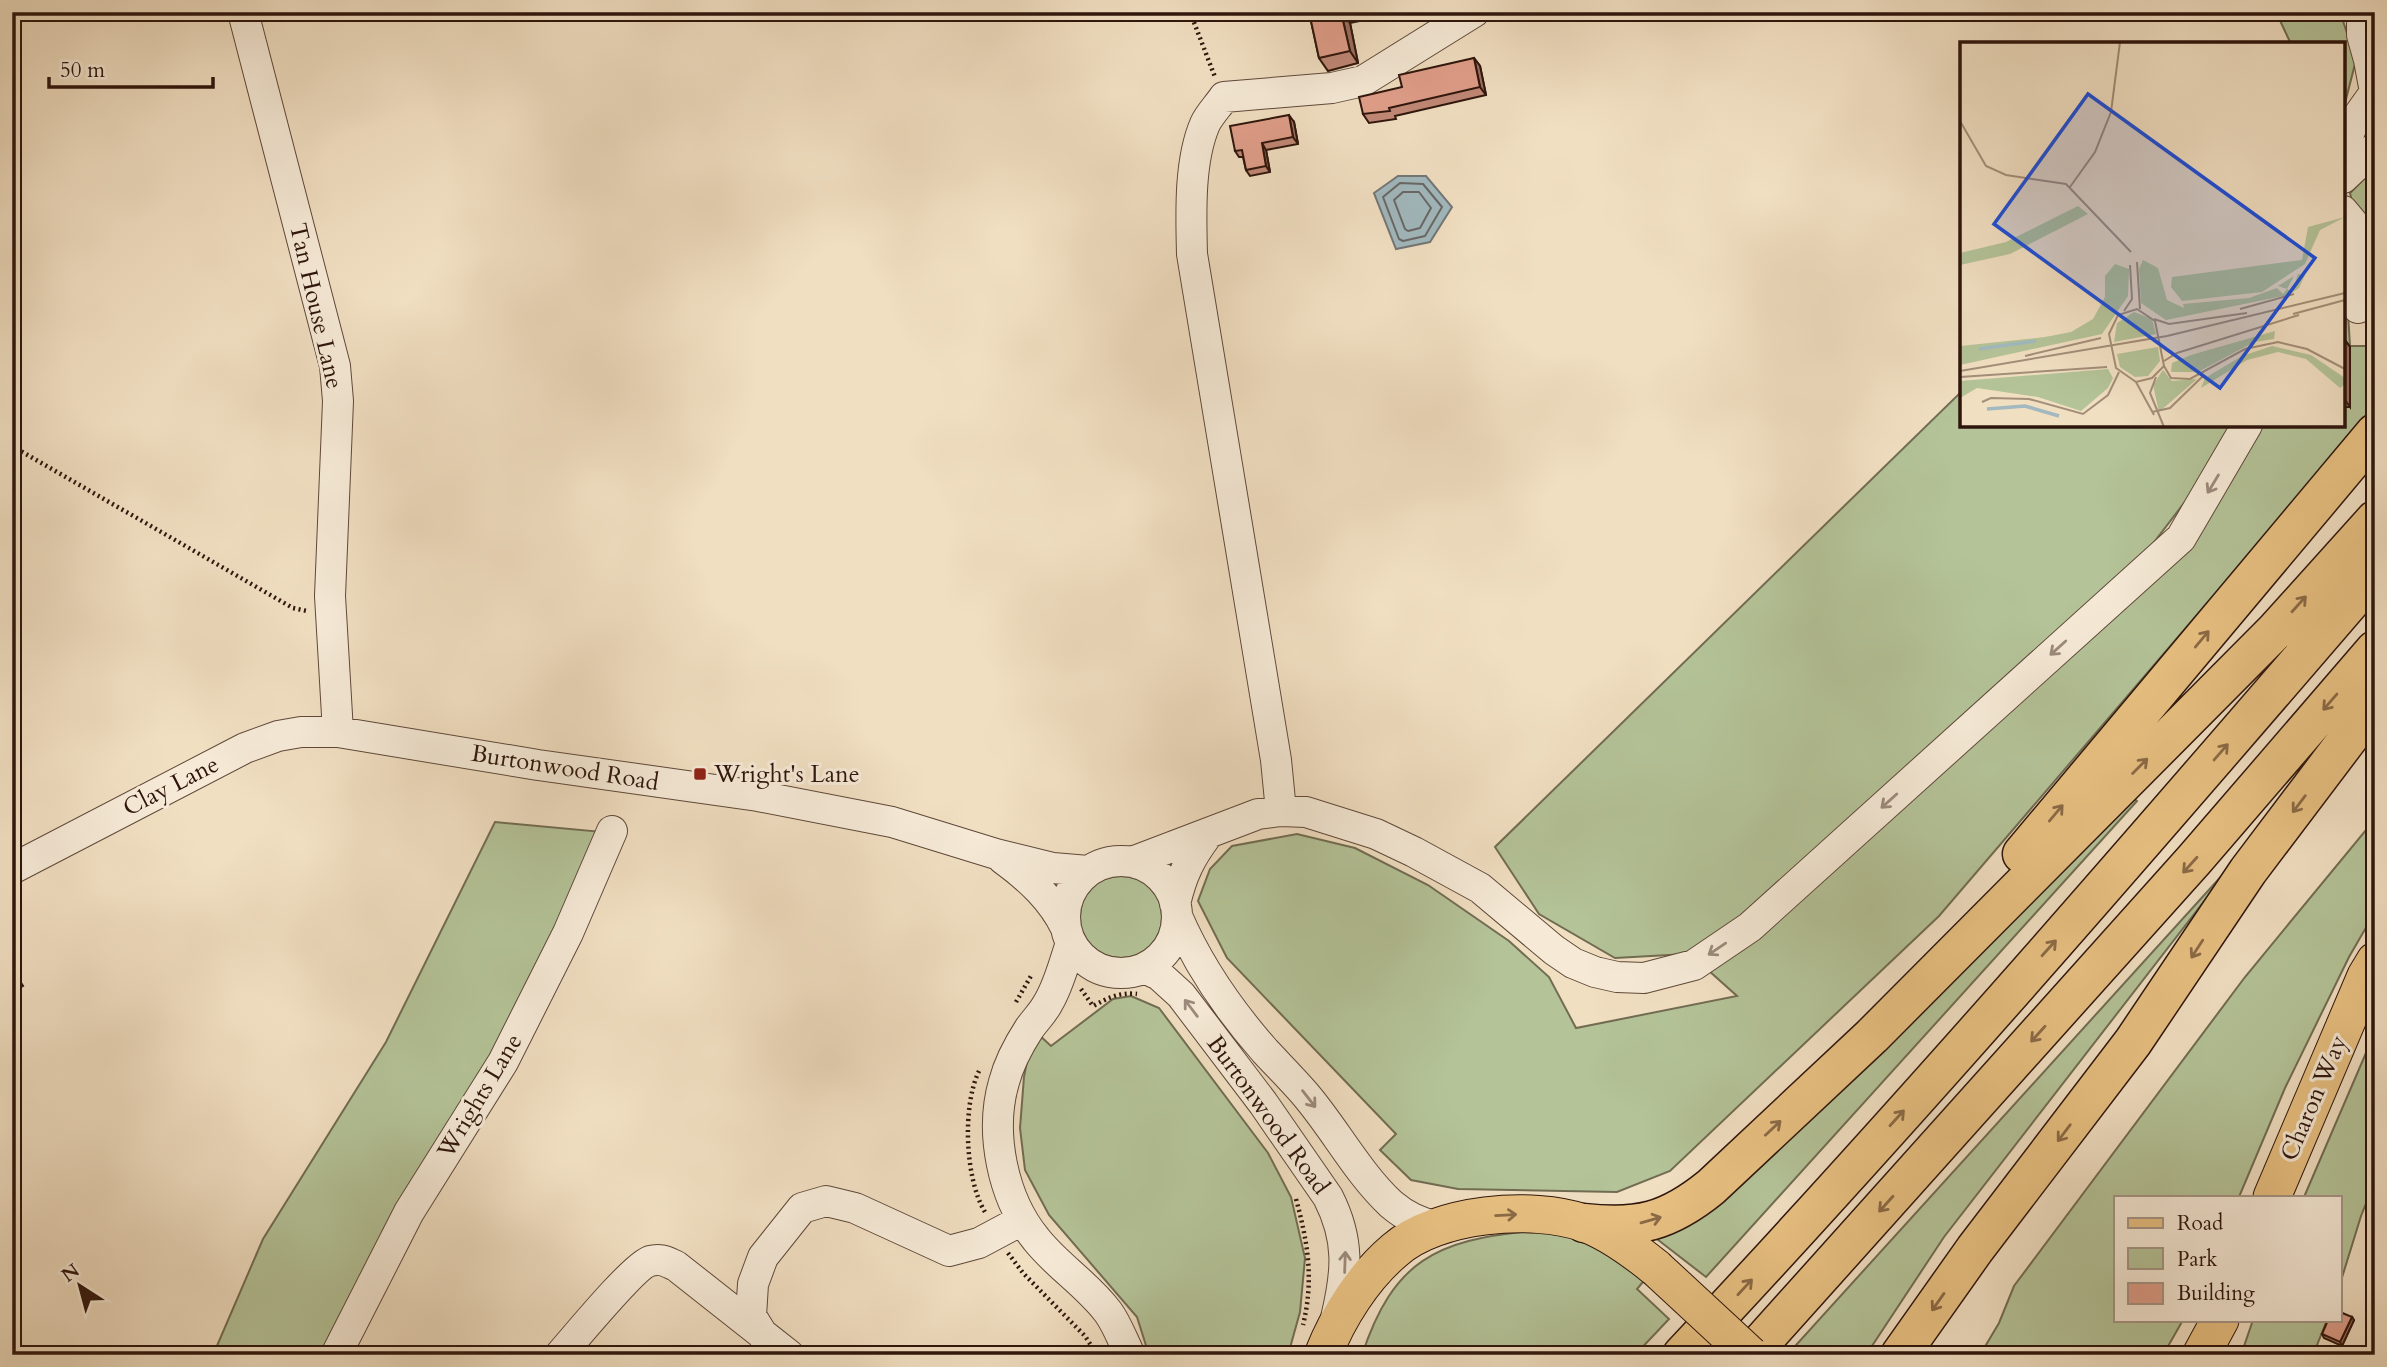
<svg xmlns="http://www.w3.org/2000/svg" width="2387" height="1367" font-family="Cardo,serif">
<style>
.green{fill:#b4c398;stroke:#716c52;stroke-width:2}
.water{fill:#a1b9bf;stroke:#737777;stroke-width:2}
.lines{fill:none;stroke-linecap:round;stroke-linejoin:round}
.shore{stroke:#686766;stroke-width:2}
.minor-casing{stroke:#5f483a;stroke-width:32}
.major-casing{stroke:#2e150c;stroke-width:39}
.highway-casing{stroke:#2e150c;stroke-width:41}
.path{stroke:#2e150c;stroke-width:4.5;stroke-dasharray:2 3.5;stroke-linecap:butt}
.minor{stroke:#f6ead7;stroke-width:30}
.major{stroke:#e8c081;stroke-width:37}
.highway{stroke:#e8c081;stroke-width:38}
.major-bridge-casing{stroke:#2e150c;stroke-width:39;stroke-linecap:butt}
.major-bridge{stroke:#e8c081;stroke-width:37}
.wall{fill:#c18877;stroke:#2e150c;stroke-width:2}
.shaded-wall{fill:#9d6f61;stroke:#2e150c;stroke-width:2}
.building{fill:#e09e8a;stroke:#2e150c;stroke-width:2}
.oneway{stroke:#9c8a7c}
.oneway2{stroke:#8b6a46}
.poi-dot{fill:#8f2418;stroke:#f6ead7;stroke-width:2.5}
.labels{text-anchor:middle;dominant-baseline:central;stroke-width:6;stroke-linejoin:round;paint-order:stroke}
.street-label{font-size:24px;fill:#2e150c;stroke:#f6ead7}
.poi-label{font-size:24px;fill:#2e150c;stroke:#f6ead7;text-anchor:start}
.inset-river{fill:none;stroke:#a1b9bf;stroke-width:3.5}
.inset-road{fill:none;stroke:#a38e79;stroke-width:2}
.view{fill:#1d4ed8;fill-opacity:0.15;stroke:#1d4ed8;stroke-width:3.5}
.inset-edge{fill:none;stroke:#2e150c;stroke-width:3.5}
</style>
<rect width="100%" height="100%" fill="#f1dfc2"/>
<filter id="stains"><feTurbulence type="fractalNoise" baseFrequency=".00286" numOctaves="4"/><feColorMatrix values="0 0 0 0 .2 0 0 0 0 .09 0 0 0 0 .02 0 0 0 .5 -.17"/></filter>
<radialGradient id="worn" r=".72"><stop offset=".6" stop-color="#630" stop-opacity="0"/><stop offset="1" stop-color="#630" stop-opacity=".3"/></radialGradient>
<path class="green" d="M2276,12H2340L2356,60L2343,111V44H2291Z
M2375,168V264H2367L2350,193Z
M2343,229L2350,346H2375V407L1939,916L1670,1171L1617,1192L1458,1189L1411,1180L1380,1150L1396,1134L1227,958L1198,901L1210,869L1232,846L1297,834L1355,848L1428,885L1509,941L1549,977L1576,1028L1737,996L1708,970L2066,656L2256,425H2343Z
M1962,391V425H2231L2194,490L2145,554L1745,913L1687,954L1615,958L1539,914L1495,847Z
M2128,793L2137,801L1706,1277L1653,1236Z
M2375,819V912L2349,957L2285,1088L2239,1197H2116V1320H2183L2163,1355H1980L1999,1323L2014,1286L2245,977Z
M495,822L603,832L494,1057L331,1355H213L263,1239L386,1042Z
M2236,860L1944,1237L1866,1355H1787Z
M1080 917a41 41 0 1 1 82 0a41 41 0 1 1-82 0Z
M1131,996L1159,1008L1268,1153L1291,1197L1305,1258L1300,1312L1288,1355H1149L1137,1317L1049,1215L1025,1170L1020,1128L1024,1077L1028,1056L1038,1034L1051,1046L1113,999Z
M2375,1032V1181L2361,1216L2340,1284V1197H2304Z
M1530,1231L1565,1235L1599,1245L1648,1276L1637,1289L1669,1319L1635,1355H1362C1393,1261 1436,1240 1530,1231Z
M2253,1320H2327L2313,1355H2241Z"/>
<path class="water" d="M1398,176H1426L1452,207L1430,242L1396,249L1374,193Z"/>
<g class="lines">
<path class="shore" d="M1400,183L1423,184L1442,207L1425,236L1403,241L1399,239L1383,197Z
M1403,192H1419L1431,208L1420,228L1408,231L1405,229L1394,200Z"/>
<defs>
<path id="minor" d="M243,12L335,366L338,401L330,596L338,732
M2359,12L2362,19V35L2369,60L2375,92
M2343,150L2353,123L2373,95
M2343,178L2375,148
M2343,211L2353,223L2358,308
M1281,811L1276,760L1192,254C1191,214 1189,161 1205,124C1209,115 1218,106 1224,97L1332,88L1363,81L1474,12
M1003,859C1029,878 1052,899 1066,928
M1065 917a56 56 0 1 1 112 0a56 56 0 1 1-112 0Z
M1132,862L1258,814L1281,811L1306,812L1376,834L1414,852L1480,888L1554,950L1573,963L1595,972L1617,977L1644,978L1694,965L1750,927L2181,538L2247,425
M12,869L245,748L278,736L301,732H338L538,765L758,796L892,822L996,854L1053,868L1088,871
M1175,904C1182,874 1190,858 1208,834
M1177,916C1198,965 1229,1010 1265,1051C1278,1065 1292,1079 1305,1094C1335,1129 1357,1172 1391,1204C1405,1216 1421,1224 1439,1227
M1071,943C1064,963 1059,985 1048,1003C1043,1013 1035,1020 1029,1029C1018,1046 1009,1063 1004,1082C989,1133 1003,1199 1036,1239C1057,1266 1087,1284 1108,1312C1117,1324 1123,1341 1130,1355
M1144,968L1159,975L1181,995L1263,1103L1328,1197C1350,1240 1347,1272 1336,1318
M764,1337L751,1316L753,1284L763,1257L802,1208L826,1201L855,1208L949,1251L979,1243L1022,1220
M336,1355L409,1212L503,1062L568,933L612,831
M560,1355C575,1338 634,1266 650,1261C661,1258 667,1262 676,1266L789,1355"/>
<path id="major" d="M2272,1197L2366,976L2375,961
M1323,1355C1338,1317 1363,1277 1395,1250C1437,1213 1532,1205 1584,1223C1610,1232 1635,1251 1656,1268
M2201,1355L2220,1320"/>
<path id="highway" d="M2022,854L2375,433
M1584,1223C1638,1229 1668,1222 1711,1187L1872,1036L2275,631L2375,520
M1682,1355C1920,1101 2148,837 2375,573
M1750,1355L2194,860L2375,650
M1900,1355L1975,1249L2133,1042L2248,871L2375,703"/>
</defs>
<use href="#minor" class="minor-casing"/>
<use href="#major" class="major-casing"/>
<use href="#highway" class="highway-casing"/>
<path class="path" d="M1190,12L1215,77
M12,446L293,608L307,611
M1081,989L1093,1006C1108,998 1119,992 1137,994
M1016,1002L1031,976
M979,1071C962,1106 965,1179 985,1212
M1296,1199C1308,1243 1314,1280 1303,1325
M1008,1253L1023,1273L1085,1336L1097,1355"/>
<use href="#minor" class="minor"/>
<use href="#major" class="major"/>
<use href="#highway" class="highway"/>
<defs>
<path id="major-bridge" d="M1656,1268L1750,1355"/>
</defs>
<use href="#major-bridge" class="major-bridge-casing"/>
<use href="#major-bridge" class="major-bridge"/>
</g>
<path class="wall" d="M1309,12H1402L1350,23L1358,63L1328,71L1319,58Z
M1474,58L1480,66L1486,95L1395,116L1396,119L1369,123L1363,114L1402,87Z
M1294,122L1298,144L1266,150L1270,172L1250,176L1246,170L1243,157H1239L1235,151Z
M2343,340H2345L2350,347V407H2343Z
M12,968L23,986L13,992L17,998L12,1001Z
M2352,1317L2354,1320L2342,1346L2324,1338L2322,1334Z"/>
<path class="shaded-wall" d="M1341,12L1350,23L1358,63L1350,51Z
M1474,58L1480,66L1486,95L1480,87Z
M1289,115L1294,122L1298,144L1293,137Z
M1262,143L1266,150L1270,172L1266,166Z
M2345,340L2350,347V407L2345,400Z
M2352,1317L2354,1320L2342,1346L2340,1342Z"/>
<path class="building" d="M1309,12H1341L1350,51L1319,58Z
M1474,58L1480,87L1389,108L1390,111L1363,114L1359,97L1402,87L1399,75Z
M1289,115L1293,137L1262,143L1266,166L1246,170L1242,150L1235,151L1230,126Z
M2343,340H2345V400H2343Z
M12,969L18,980L12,983Z
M2340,1312L2352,1317L2340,1342L2322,1334L2328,1320H2340Z"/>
<defs><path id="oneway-shaft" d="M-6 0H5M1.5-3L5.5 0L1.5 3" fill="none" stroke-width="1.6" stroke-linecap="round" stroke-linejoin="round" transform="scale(1.75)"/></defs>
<g class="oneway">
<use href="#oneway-shaft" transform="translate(2213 484) rotate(121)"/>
<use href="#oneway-shaft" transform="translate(2058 648) rotate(138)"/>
<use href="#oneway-shaft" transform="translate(1889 801) rotate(138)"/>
<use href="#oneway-shaft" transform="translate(1717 949) rotate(146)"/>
<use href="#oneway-shaft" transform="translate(1191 1008) rotate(-127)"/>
<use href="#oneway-shaft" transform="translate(1309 1099) rotate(52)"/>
<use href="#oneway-shaft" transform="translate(1345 1262) rotate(-88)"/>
</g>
<g class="oneway2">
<use href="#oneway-shaft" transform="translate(2299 604) rotate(-48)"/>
<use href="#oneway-shaft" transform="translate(2202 639) rotate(-50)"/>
<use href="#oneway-shaft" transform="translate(2330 702) rotate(131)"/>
<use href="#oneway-shaft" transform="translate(2221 752) rotate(-49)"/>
<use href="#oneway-shaft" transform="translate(2140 766) rotate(-45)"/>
<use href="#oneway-shaft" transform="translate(2299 804) rotate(127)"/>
<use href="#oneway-shaft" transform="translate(2056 813) rotate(-50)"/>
<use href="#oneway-shaft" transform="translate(2190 865) rotate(132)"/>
<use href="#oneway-shaft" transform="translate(2049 948) rotate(-48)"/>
<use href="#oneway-shaft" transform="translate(2197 949) rotate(123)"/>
<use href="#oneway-shaft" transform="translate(2038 1034) rotate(132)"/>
<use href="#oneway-shaft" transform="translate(1897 1118) rotate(-48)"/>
<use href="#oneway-shaft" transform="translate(1773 1128) rotate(-43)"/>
<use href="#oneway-shaft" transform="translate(2064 1133) rotate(127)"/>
<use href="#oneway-shaft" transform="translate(1886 1204) rotate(132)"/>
<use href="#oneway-shaft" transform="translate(1506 1215) rotate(-3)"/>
<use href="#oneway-shaft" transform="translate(1651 1220) rotate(-16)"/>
<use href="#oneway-shaft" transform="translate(1745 1287) rotate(-47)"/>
<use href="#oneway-shaft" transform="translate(1938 1302) rotate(125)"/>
</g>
<rect class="poi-dot" x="693" y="767" width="14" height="14" rx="3.5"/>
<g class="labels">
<g class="street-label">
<text transform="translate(316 306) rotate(77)">Tan House Lane</text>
<text transform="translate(565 768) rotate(9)">Burtonwood Road</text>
<text transform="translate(171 786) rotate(-27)">Clay Lane</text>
<text transform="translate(480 1096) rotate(-59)">Wrights Lane</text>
<text transform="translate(2314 1098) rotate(-67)">Charon Way</text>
<text transform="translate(1268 1115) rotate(54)">Burtonwood Road</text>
</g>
<g class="poi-label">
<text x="714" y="774">Wright's Lane</text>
</g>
</g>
<g transform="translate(1960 42)">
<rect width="385" height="385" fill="#f1dfc2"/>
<path d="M118,164L128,172L50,212L0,223V211L46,200ZM385,175L360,188L345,222L302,250L222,259L211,245L212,235L342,218L348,185ZM183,218L198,226L207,258L224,266L223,262L289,256L317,246L323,252L327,247L318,244L334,234L327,247L332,250L338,232L345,233L339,246L328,253L206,278L181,261L179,227ZM155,222L169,227L168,254L142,292L0,323V304L85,295L111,290L133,277L145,255V234ZM174,270L192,277L196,292L154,300L157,281ZM315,289L314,297L294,300L238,330H211L212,321L231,313ZM312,304L351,313L385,336V342L380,346L346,317L318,310L287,318L241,346L245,336L282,314ZM198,305L200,319L188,334L175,335L160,325L157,312ZM148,327L153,336L148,346L121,369L78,355L17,346L0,356V339ZM203,328L212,339L237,337L199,370L193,343Z" fill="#b4c398"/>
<path class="inset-river" d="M19,307L76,299M27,367L65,364L99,374"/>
<path class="inset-road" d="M0,79L26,124L46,133L106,142L171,210M110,145L135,110L151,70L160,0M177,220L180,267M177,267L195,279L204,324L192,336L176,340L156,326L149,292L158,273ZM280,267L334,252M164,269L172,257L170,223M333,272L385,258M194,277L209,282L287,271M65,314L141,296M204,319L217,311L339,273M204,324L211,336L230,337L285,307L318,300L347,307L385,327M0,329L207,294L385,251M0,335L147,325M196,335L190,351L204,385M176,340L194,373M22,360L31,356L69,357L123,372L148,353L159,330M192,370L210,366L243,334"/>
<path class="view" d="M128,52L355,216L260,346L34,182Z"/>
<rect width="385" height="385" class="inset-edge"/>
</g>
<rect width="2387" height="1367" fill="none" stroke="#f1dfc2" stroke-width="42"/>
<rect x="14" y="14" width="2359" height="1339" fill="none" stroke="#2e150c" stroke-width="3.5"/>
<rect x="21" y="21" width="2345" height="1325" fill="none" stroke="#2e150c" stroke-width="2"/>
<rect x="2114" y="1196" width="228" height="126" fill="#f6ead7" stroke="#a69586" stroke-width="2"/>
<rect x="2128" y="1218" width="35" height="10" fill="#e8c081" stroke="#a69586" stroke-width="2"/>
<text x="2177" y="1230" font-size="21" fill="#2e150c">Road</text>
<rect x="2128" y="1248" width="35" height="21" fill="#b4c398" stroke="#a69586" stroke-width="2"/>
<text x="2177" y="1266" font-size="21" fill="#2e150c">Park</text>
<rect x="2128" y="1283" width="35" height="21" fill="#e09e8a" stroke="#a69586" stroke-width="2"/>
<text x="2177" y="1300" font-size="21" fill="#2e150c">Building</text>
<g transform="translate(80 1286) rotate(324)" stroke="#f6ead7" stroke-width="5" paint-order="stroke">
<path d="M0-5L12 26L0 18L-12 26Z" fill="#2e150c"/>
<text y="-10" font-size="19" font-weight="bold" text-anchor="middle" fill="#2e150c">N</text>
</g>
<path d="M49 77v10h164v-10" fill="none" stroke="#2e150c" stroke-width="3.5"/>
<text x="60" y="77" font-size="21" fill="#2e150c" stroke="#f6ead7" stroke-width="5" paint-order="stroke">50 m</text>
<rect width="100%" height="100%" filter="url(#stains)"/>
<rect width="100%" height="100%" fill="url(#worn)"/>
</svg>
